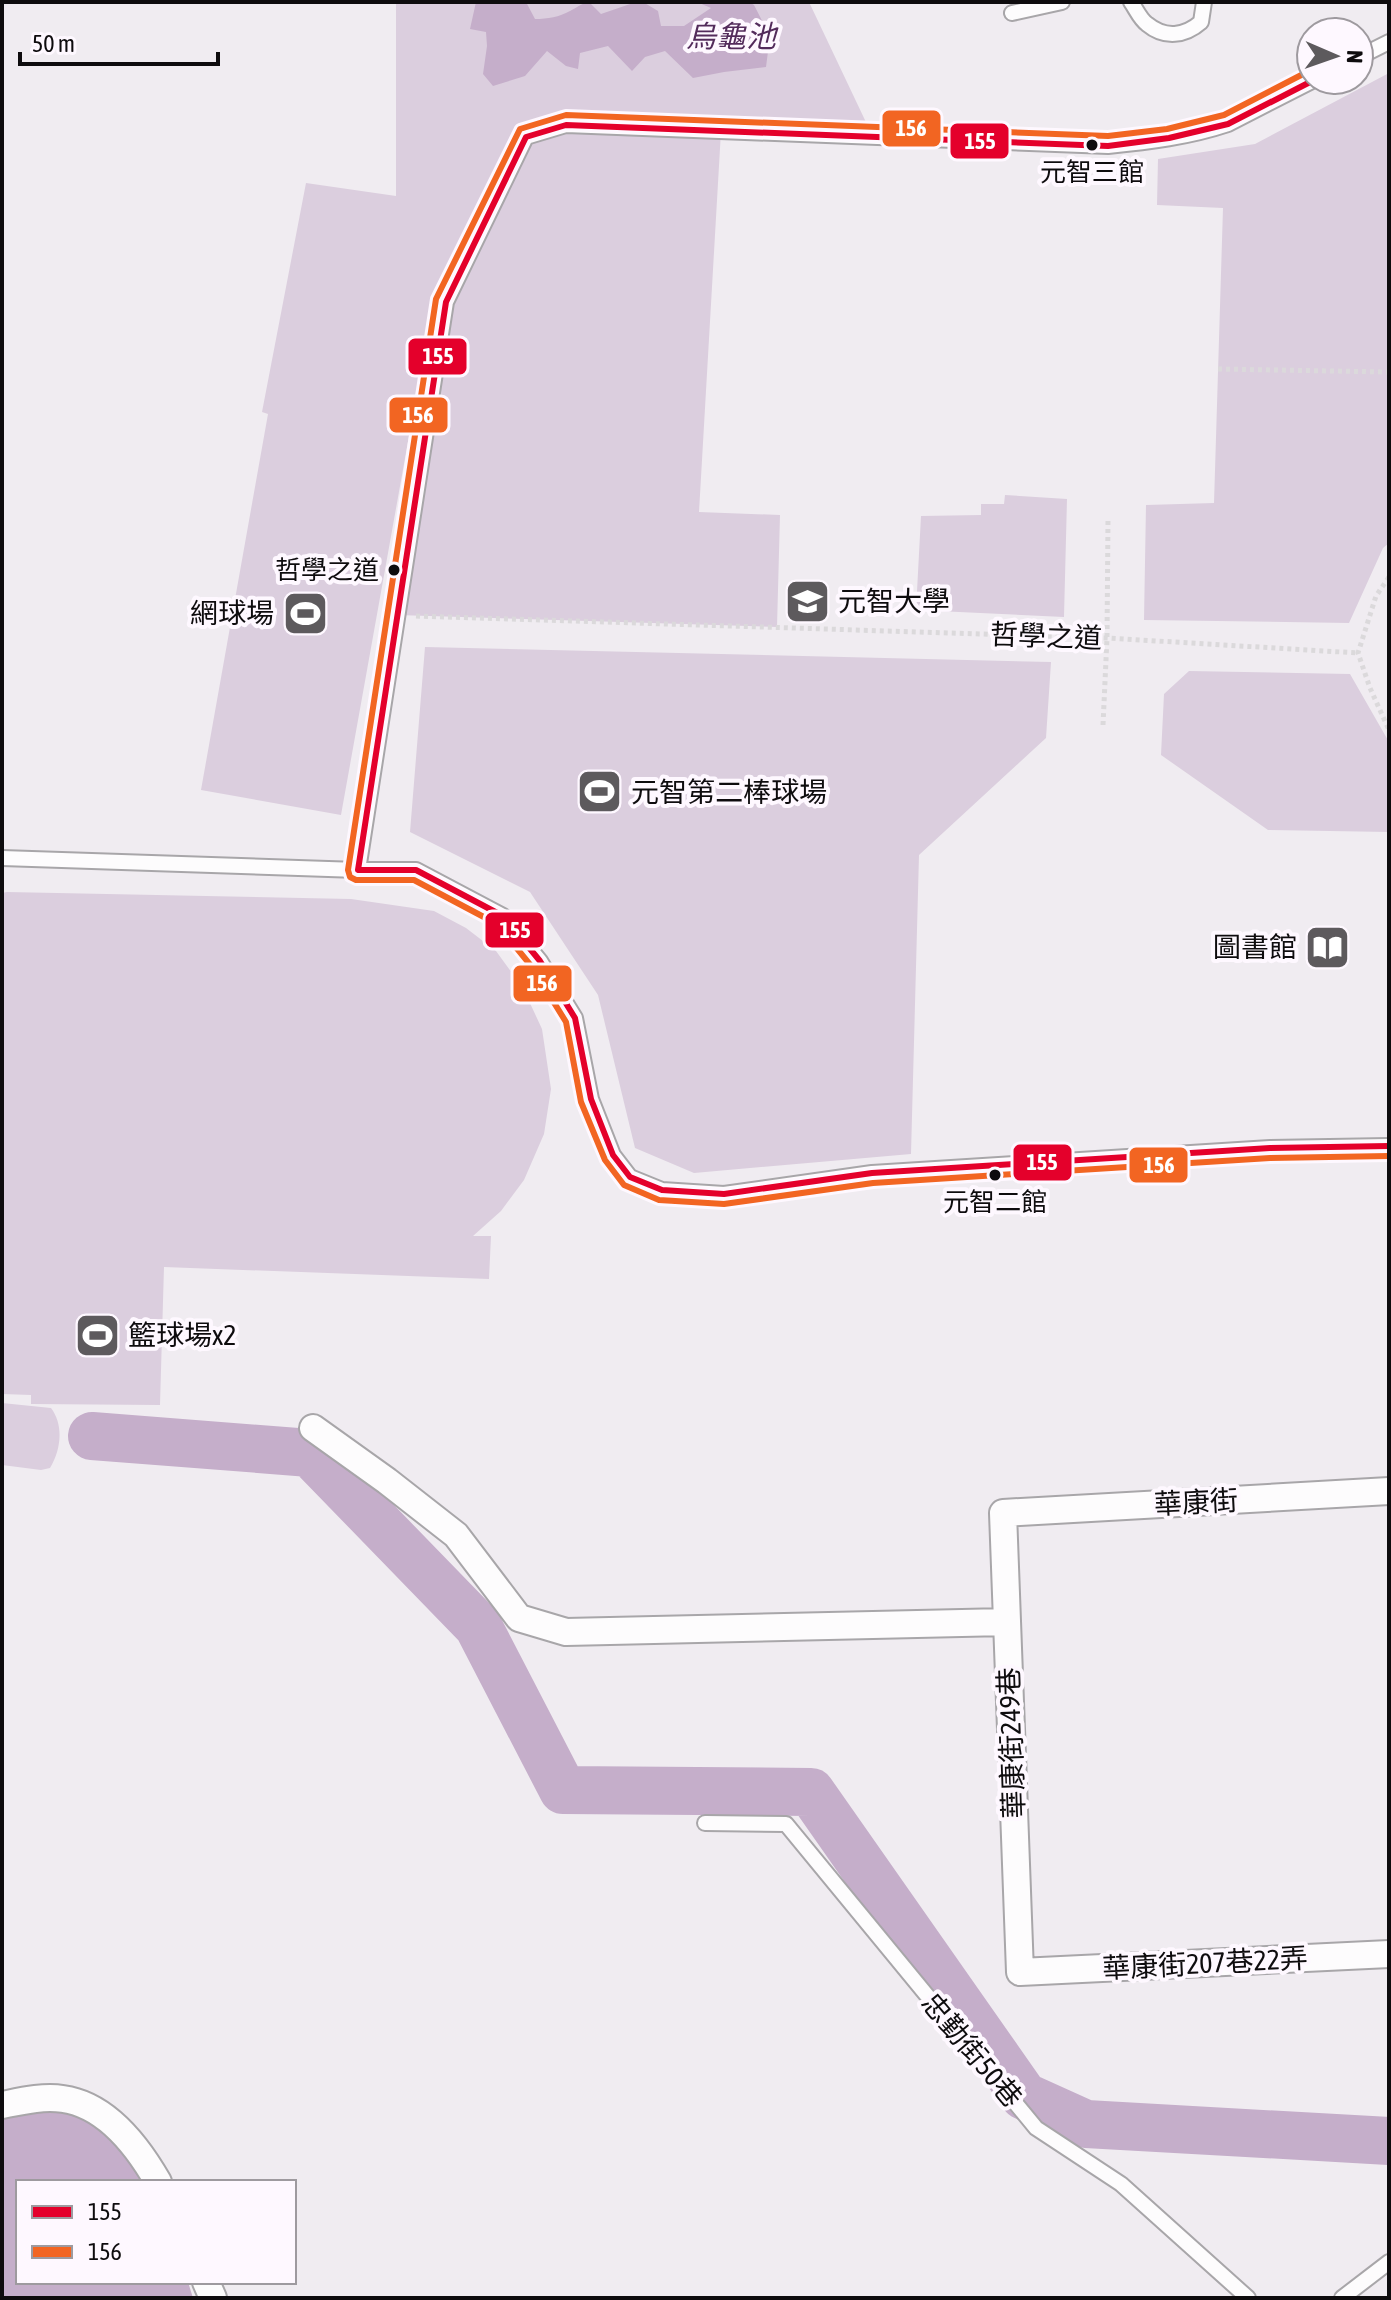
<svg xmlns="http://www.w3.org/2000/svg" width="1391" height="2300" font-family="'Asap Condensed','Noto Sans TC',sans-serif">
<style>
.green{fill:#dbcede}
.water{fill:#c5aeca}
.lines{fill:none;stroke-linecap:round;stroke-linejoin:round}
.river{stroke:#c5aeca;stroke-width:48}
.lane-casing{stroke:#a8a6a9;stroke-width:18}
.street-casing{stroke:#a8a6a9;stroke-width:30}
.path{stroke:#dbd9db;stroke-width:5;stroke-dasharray:4 4;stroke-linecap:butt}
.lane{stroke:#fdfcfd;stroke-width:14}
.street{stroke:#fdfcfd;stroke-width:26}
.bus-1-casing{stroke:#fef8ff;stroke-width:12}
.bus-2-casing{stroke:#fef8ff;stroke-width:12}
.bus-1{stroke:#e4002b;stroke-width:6}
.bus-2{stroke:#f26522;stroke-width:6}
.bus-dot{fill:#0e0c0e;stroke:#fef8ff;stroke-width:3}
.labels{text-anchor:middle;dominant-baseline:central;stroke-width:8;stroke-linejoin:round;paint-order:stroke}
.bus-label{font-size:26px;fill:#0e0c0e;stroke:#fef8ff}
.poi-label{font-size:28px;fill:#0e0c0e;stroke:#fef8ff;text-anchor:start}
.street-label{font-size:28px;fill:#0e0c0e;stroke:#fef8ff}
.water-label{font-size:30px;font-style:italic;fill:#532b5b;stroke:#fef8ff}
.line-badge{stroke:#fef8ff;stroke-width:3}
.badge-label{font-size:22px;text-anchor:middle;font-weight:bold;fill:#fff}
</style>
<rect width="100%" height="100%" fill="#f0ecf1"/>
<path class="green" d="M396,2H809L873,137L721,131L699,512L780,515L777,627L397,615L424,438L409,436L341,815L201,790L268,414L262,412L306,183L396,196Z
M1389,73V543L1383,548L1349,623L1144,620L1146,505L1214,503L1223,208L1157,205L1158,159L1255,144Z
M1005,495L1067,499L1064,617L916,610L921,516L981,515V504H1004Z
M425,647L1051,662L1046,738L919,855L911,1154L694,1173L635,1148L598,995L530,892L410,832Z
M1189,671L1350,674L1389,742V832L1268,830L1161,755L1164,694Z
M7,892L351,899L434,911L466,928L496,951L523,988L542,1029L551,1089L544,1134L524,1180L501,1211L473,1236H491L489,1279L164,1267L160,1405L31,1404V1395L2,1394V893Z
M2,1403L51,1408C64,1425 61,1450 50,1468L41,1470L2,1465Z"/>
<path class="water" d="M476,2H526L535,19C548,19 559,17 570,11C578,7 580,4 589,2L601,14L636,2H643L658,11L661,26H684L711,8L697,2H749L754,5L770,36L766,67L724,72L693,78L665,51L645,57L632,71L608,46L580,53L578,69L566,66L547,51L525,76L493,86L483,74L487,46L486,32L470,29Z
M24,2112C38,2112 54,2110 68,2112C101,2115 128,2157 145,2182H18V2282H188L193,2298H2V2118Z"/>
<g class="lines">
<path class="river" d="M92,1436L310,1453L478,1626L563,1790L811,1792L1024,2096L1086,2124L1389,2141"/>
<defs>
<path id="lane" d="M1131,2C1136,9 1140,19 1147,24C1165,39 1185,36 1201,22L1204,2
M1012,13L1062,2
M1359,57L1389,42
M1314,80L1228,124C1189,137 1149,142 1108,146L566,125L526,137L446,302L358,870H416L503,916L540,961L575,1018L591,1099L613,1155L630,1177L662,1190L724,1194L872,1173L1270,1148L1389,1146
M2,858L358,870
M705,1823L786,1824L1036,2128L1121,2184L1248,2298
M1342,2298L1389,2262"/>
<path id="street" d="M313,1428L387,1481L456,1535L519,1618L566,1632L1006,1622
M1389,1491L1003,1513L1020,1972L1389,1954
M2,2105C22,2101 43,2096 63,2099C106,2105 138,2147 158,2182
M206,2282L213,2298"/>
</defs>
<use href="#lane" class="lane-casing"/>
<use href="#street" class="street-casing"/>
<path class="path" d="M1218,369L1389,372
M1389,577L1376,596L1358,653L1370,688L1389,730
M416,616L1107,638L1358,653
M1103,725L1107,638L1108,519"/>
<use href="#lane" class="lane"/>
<use href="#street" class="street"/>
<defs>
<path id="bus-1" d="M1314,80L1228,124L1169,138L1108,146L566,125L526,137L446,302L358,870H416L503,916L540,961L575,1018L591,1099L613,1155L630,1177L662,1190L724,1194L872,1173L1270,1148L1389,1146"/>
<path id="bus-2" d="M1309,71L1224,115L1167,129L1108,136L566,115L520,129L436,299L348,870L350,877L356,880H414L497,924L532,967L566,1022L581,1102L605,1160L624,1185L659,1200L724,1204L873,1183L1270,1158L1389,1156"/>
</defs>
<use href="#bus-1" class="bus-1-casing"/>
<use href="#bus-2" class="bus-2-casing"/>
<use href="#bus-1" class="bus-1"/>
<use href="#bus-2" class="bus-2"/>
</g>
<defs>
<symbol id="university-square" viewBox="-11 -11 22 22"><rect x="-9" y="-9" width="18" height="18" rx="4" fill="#5d5a5d" stroke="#fef8ff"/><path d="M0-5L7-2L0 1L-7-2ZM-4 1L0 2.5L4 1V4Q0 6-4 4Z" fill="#fff"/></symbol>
<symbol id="stadium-square" viewBox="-11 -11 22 22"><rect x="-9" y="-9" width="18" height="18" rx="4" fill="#5d5a5d" stroke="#fef8ff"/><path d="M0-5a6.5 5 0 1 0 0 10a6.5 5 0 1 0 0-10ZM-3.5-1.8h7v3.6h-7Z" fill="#fff"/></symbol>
<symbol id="library-square" viewBox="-11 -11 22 22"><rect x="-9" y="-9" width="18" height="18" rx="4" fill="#5d5a5d" stroke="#fef8ff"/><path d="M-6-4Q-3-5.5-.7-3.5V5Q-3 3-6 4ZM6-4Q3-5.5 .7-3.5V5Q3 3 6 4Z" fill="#fff"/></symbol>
</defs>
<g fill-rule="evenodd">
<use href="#university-square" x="782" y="576" width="51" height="51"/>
<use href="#stadium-square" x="280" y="588" width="51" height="51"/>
<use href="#stadium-square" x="574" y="766" width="51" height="51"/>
<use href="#library-square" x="1302" y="922" width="51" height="51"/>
<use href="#stadium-square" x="72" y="1310" width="51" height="51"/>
</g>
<g class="bus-dot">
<circle cx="1092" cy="145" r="7"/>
<circle cx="394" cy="570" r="7"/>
<circle cx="995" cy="1175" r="7"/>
</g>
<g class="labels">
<g class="bus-label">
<text x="1092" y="172">元智三館</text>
<text x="379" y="570" text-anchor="end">哲學之道</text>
<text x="995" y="1202">元智二館</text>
</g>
<g class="poi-label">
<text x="838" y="601">元智大學</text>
<text x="274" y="613" text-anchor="end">網球場</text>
<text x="631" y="792">元智第二棒球場</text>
<text x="1297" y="947" text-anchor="end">圖書館</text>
<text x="128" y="1335">籃球場x2</text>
</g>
<g class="street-label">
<text transform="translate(1046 636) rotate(2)">哲學之道</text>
<text transform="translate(1196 1502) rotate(-3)">華康街</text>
<text transform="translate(1011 1743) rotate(-92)">華康街249巷</text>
<text transform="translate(1205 1963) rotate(-3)">華康街207巷22弄</text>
<text transform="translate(972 2050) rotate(50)">忠勤街50巷</text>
</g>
<g class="water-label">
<text x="731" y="36">烏龜池</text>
</g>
</g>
<g class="line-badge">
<rect x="881" y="109" width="61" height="39" rx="8" fill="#f26522"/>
<rect x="949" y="122" width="61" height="38" rx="8" fill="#e4002b"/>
<rect x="407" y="337" width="61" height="39" rx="8" fill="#e4002b"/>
<rect x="388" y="396" width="61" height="38" rx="8" fill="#f26522"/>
<rect x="484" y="911" width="61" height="38" rx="8" fill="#e4002b"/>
<rect x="512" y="964" width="61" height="39" rx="8" fill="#f26522"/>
<rect x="1012" y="1143" width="61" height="39" rx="8" fill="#e4002b"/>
<rect x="1128" y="1146" width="61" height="38" rx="8" fill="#f26522"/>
</g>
<g class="badge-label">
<text x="911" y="136">156</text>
<text x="980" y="149">155</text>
<text x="438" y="364">155</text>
<text x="418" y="423">156</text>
<text x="515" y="938">155</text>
<text x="542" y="991">156</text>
<text x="1042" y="1170">155</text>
<text x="1159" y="1173">156</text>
</g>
<rect width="1391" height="2300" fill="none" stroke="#0e0c0e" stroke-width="8"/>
<rect x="16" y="2180" width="280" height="104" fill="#fef8ff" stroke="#9e9a9f" stroke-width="2"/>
<rect x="32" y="2206" width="40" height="12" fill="#e4002b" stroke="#9e9a9f" stroke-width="2"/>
<text x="88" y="2220" font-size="24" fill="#0e0c0e">155</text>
<rect x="32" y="2246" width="40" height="12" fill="#f26522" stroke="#9e9a9f" stroke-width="2"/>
<text x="88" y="2260" font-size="24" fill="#0e0c0e">156</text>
<g transform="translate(1335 56) rotate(92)"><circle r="38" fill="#fef8ff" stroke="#9e9a9f" stroke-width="2"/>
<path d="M0-6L14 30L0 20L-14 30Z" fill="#5d5a5d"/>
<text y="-12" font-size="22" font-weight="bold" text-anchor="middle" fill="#0e0c0e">N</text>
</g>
<path d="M20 52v12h198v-12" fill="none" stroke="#0e0c0e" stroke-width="4"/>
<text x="32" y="52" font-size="24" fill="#0e0c0e" stroke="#fef8ff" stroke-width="6" paint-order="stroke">50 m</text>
</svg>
